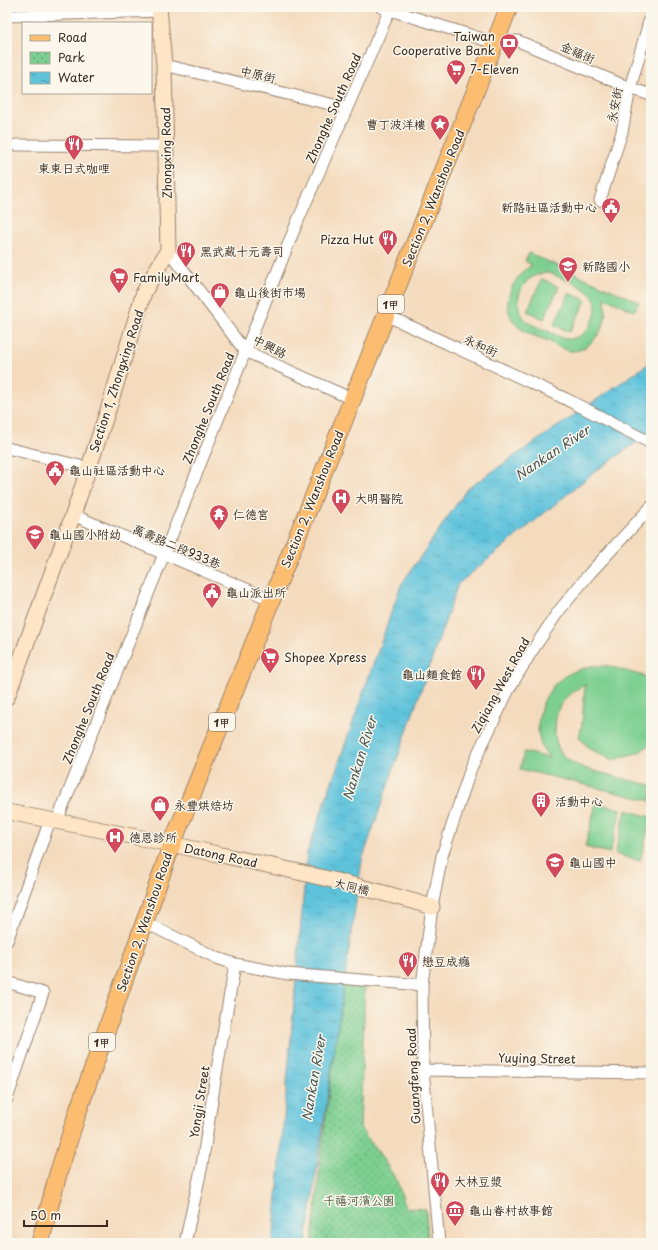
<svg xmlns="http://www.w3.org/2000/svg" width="658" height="1250" font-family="'Playpen Sans','LXGW WenKai TC',sans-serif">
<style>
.park{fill:url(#park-dots);stroke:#5c7c58}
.pitch{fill:#7dcf91;stroke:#5c7c58;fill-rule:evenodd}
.water{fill:url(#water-ripples);stroke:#4d767d}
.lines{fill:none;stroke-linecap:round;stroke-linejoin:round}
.street-casing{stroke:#98826e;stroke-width:13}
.secondary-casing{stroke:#98826e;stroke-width:17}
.primary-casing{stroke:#98826e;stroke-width:19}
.street{stroke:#fff;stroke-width:11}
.secondary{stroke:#fee5c5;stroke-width:15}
.primary{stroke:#fcbd6f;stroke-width:17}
.labels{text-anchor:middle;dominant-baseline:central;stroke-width:3;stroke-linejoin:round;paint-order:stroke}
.shield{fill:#fbf7ec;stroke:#75685c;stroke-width:1}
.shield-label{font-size:11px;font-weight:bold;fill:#3b2a1e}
.poi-label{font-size:12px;fill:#3b2a1e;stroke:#fbf7ec;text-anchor:start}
.street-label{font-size:12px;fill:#3b2a1e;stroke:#fbf7ec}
.park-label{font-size:12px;fill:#4f5c40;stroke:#fbf7ec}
.water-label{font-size:13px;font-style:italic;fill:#465857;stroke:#fbf7ec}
</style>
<defs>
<pattern id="park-dots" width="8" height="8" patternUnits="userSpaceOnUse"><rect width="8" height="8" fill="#7dcf91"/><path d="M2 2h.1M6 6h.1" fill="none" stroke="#68a876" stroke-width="1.8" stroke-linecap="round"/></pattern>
<pattern id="water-ripples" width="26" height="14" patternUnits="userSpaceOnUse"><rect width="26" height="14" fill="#5fc3dc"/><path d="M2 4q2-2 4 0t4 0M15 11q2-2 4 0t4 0" fill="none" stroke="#509fb2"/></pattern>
</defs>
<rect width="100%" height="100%" fill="#fbf7ec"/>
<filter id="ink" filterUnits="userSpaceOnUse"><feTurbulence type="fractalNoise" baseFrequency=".025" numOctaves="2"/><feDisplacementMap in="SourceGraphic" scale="8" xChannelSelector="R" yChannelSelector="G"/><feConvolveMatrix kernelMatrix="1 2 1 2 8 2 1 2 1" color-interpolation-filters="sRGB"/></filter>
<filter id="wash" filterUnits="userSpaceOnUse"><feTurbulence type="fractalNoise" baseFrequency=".012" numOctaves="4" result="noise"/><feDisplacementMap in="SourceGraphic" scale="16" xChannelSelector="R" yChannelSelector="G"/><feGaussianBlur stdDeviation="0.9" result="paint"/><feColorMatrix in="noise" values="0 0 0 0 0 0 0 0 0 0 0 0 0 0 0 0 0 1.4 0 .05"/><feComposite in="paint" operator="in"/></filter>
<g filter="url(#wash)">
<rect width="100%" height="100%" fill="#f4dbbe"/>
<path class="park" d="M343,985L365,986L360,1128L379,1153L397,1181L406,1208L426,1209L428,1243H312L321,1154Z"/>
<path class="pitch" d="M529,253L639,302L634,311L605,298C605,305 607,312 605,319C602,334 587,352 571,351C563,350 553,343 546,340C535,336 521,332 514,322C499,302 514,276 532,265L525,261ZM549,273C571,283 610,291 591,324C586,333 581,337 570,339C564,340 556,335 550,332C541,328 527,325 522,315C514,303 520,285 531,278C537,274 543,273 549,273Z
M542,279L559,287L544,319L527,311Z
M569,293L586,300L570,332L554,325Z
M591,666H608L651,678V694L646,693L651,700V743L640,752L613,760L590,749L579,737L582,724L585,685C570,691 558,703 556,718C550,759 573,766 606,774C621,778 636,782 651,785V801L520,769L524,752L549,758C547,755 544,751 542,748C532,722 542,691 565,676C573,671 582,669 591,666Z
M596,803L621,809L610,853L585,847Z
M626,810L651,817L640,861L615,854Z"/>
<path class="water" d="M651,362V432L593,473L458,584L362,860L306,1243H273L307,853L401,585L467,489Z"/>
</g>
<g filter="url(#ink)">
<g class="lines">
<defs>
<path id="street" d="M381,7L495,43L518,41L630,88L651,95
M7,16L159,11
M164,65L347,108
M16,145L166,146
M600,200L622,132L630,88L651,15
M168,250L245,351L352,399
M386,315L566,399L651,443
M7,448L88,468
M73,515L272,600
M57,821L296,225L391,7
M144,922L217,958L235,964L288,974L422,985
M7,941L50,820
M7,982L43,993L7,1099
M423,1070L651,1073
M185,1243L202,1165L215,1081L235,964
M439,1243L423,1070L422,985L432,907L442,856L471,768L509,689L532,651L558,612L590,573L651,507"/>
<path id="secondary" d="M7,697L73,515L109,407L144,292L168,250L164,65L159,7
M7,812C83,826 159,841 235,858C301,872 367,887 432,907"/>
<path id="primary" d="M40,1243L58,1174L78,1111L172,844L319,483L509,7"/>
</defs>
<use href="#street" class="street-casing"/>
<use href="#secondary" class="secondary-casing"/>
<use href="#primary" class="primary-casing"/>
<use href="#street" class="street"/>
<use href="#secondary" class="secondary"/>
<use href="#primary" class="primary"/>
</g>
</g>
<defs>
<symbol id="bank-pin" viewBox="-11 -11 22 30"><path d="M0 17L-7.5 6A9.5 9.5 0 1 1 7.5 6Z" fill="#d1495b" stroke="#fbf7ec"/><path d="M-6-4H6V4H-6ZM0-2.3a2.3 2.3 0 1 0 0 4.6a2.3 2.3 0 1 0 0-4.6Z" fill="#fff"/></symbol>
<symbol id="supermarket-pin" viewBox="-11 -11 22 30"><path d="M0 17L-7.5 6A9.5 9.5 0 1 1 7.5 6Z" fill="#d1495b" stroke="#fbf7ec"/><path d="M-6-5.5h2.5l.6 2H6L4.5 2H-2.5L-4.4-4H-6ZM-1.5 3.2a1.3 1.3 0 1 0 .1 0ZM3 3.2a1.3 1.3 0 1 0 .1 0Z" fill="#fff"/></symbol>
<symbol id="sight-pin" viewBox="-11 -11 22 30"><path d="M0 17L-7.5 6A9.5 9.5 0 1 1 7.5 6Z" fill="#d1495b" stroke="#fbf7ec"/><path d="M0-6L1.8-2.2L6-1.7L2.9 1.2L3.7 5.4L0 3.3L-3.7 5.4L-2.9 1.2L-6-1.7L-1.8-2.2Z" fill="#fff"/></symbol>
<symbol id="restaurant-pin" viewBox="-11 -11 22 30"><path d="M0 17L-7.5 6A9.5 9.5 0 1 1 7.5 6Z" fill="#d1495b" stroke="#fbf7ec"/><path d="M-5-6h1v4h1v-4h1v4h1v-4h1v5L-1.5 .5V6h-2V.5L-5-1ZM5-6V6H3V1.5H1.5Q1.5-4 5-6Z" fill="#fff"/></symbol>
<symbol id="civic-pin" viewBox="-11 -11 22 30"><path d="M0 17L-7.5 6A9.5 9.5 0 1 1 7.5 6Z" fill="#d1495b" stroke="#fbf7ec"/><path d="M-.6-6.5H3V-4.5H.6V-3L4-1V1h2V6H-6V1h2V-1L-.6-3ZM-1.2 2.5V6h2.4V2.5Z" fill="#fff"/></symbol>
<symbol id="school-pin" viewBox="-11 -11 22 30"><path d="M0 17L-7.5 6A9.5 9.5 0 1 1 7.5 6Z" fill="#d1495b" stroke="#fbf7ec"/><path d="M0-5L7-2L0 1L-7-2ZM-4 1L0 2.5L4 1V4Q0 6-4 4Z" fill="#fff"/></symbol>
<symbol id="shop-pin" viewBox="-11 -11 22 30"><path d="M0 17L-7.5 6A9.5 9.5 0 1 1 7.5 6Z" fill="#d1495b" stroke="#fbf7ec"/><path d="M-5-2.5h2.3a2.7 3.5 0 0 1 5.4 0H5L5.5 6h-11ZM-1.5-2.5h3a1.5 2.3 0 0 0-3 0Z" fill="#fff"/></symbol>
<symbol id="hospital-pin" viewBox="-11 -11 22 30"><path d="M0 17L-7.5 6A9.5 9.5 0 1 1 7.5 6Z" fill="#d1495b" stroke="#fbf7ec"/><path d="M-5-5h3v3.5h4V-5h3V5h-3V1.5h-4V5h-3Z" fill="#fff"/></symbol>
<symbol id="temple-pin" viewBox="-11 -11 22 30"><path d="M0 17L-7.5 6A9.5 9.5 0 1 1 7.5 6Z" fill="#d1495b" stroke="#fbf7ec"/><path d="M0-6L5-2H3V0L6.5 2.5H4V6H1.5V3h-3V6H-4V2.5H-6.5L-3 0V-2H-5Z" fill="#fff"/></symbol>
<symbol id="building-pin" viewBox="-11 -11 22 30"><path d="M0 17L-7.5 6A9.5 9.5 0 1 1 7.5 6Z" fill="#d1495b" stroke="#fbf7ec"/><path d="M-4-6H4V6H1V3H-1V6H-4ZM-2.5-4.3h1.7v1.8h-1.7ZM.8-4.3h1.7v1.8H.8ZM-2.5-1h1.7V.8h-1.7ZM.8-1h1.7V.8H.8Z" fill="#fff"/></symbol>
<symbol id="museum-pin" viewBox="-11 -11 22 30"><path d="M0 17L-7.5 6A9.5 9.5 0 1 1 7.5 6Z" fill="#d1495b" stroke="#fbf7ec"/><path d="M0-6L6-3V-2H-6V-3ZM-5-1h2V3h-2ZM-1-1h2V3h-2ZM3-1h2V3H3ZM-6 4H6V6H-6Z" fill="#fff"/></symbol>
</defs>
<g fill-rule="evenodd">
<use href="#bank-pin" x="498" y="32" width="22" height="30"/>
<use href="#supermarket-pin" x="445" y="58" width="22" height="30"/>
<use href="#sight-pin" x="429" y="113" width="22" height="30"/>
<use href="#restaurant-pin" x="63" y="133" width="22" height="30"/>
<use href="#civic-pin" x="600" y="196" width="22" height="30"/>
<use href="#restaurant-pin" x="377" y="228" width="22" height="30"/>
<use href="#restaurant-pin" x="175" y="240" width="22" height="30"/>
<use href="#school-pin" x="557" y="255" width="22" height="30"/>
<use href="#supermarket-pin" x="108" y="266" width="22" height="30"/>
<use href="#shop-pin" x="209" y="281" width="22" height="30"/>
<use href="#civic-pin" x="44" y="459" width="22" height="30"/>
<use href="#hospital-pin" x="330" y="487" width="22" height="30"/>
<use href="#temple-pin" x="208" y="503" width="22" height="30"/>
<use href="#school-pin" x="24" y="523" width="22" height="30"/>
<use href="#civic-pin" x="201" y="581" width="22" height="30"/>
<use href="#supermarket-pin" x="259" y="646" width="22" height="30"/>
<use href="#restaurant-pin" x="465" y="663" width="22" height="30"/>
<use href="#building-pin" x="530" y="790" width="22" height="30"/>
<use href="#shop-pin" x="149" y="794" width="22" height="30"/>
<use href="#hospital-pin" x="104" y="826" width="22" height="30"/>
<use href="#school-pin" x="544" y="851" width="22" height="30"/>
<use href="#restaurant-pin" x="397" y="950" width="22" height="30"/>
<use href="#restaurant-pin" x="429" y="1170" width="22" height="30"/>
<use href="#museum-pin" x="444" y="1199" width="22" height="30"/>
</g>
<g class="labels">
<g class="shield">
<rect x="378" y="295" width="26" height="18" rx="3"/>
<rect x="209" y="713" width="26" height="18" rx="3"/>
<rect x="89" y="1033" width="26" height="18" rx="3"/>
</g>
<g class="shield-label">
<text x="391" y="304">1甲</text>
<text x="222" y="722">1甲</text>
<text x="102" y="1042">1甲</text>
</g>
<g class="poi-label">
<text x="495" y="36" text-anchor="end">Taiwan<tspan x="495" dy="14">Cooperative Bank</tspan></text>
<text x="470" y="69">7-Eleven</text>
<text x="426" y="124" text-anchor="end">曹丁波洋樓</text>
<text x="74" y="168" text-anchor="middle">東東日式咖哩</text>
<text x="597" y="207" text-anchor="end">新路社區活動中心</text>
<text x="374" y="239" text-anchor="end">Pizza Hut</text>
<text x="200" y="251">黑武藏十元壽司</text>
<text x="582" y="266">新路國小</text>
<text x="133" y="277">FamilyMart</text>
<text x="234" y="292">龜山後街市場</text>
<text x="69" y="470">龜山社區活動中心</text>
<text x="355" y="498">大明醫院</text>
<text x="233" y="514">仁德宮</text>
<text x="49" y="534">龜山國小附幼</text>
<text x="226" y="592">龜山派出所</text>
<text x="284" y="657">Shopee Xpress</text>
<text x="462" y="674" text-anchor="end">龜山麵食館</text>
<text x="555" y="801">活動中心</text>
<text x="174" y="805">永豐烘焙坊</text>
<text x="129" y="837">德恩診所</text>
<text x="569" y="862">龜山國中</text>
<text x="422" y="961">戀豆成癮</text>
<text x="454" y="1181">大林豆漿</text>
<text x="469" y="1210">龜山眷村故事館</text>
</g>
<g class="street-label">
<text transform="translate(578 52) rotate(23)">金福街</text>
<text transform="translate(258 74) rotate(13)">中原街</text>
<text transform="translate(614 105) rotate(-79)">永安街</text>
<text transform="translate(333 108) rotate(-66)">Zhonghe South Road</text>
<text transform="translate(166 153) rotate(-91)">Zhongxing Road</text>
<text transform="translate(433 198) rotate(-68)">Section 2, Wanshou Road</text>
<text transform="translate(481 345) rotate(25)">永和街</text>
<text transform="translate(270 346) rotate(27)">中興路</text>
<text transform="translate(116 381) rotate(-72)">Section 1, Zhongxing Road</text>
<text transform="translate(208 408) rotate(-68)">Zhonghe South Road</text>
<text transform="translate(312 499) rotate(-68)">Section 2, Wanshou Road</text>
<text transform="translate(177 546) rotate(23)">萬壽路二段933巷</text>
<text transform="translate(500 685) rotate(-61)">Ziqiang West Road</text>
<text transform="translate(88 708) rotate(-68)">Zhonghe South Road</text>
<text transform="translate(221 855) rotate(12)">Datong Road</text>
<text transform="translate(352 886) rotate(14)">大同橋</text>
<text transform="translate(144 922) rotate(-71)">Section 2, Wanshou Road</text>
<text transform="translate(537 1058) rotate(1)">Yuying Street</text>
<text transform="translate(413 1076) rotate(-93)">Guangfeng Road</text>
<text transform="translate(199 1102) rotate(-81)">Yongji Street</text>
</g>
<g class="park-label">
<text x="359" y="1200">千禧河濱公園</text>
</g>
<g class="water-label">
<text transform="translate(552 452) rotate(-34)">Nankan River</text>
<text transform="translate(359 758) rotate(-73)">Nankan River</text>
<text transform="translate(313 1078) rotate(-80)">Nankan River</text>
</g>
</g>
<rect width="658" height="1250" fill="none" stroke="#fbf7ec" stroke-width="24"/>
<rect x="22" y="22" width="130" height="72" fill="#fbf7ec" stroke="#aea59a"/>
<rect x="30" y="35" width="20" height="6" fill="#fcbd6f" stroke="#aea59a"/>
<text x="58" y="42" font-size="12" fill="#3b2a1e">Road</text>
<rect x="30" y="52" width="20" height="12" fill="url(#park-dots)" stroke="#aea59a"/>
<text x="58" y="62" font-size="12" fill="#3b2a1e">Park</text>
<rect x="30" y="72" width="20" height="12" fill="url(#water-ripples)" stroke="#aea59a"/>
<text x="58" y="82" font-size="12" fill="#3b2a1e">Water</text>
<path d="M24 1220v6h83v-6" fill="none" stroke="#3b2a1e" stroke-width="2"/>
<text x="30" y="1220" font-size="12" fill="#3b2a1e" stroke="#fbf7ec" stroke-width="3" paint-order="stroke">50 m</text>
</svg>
